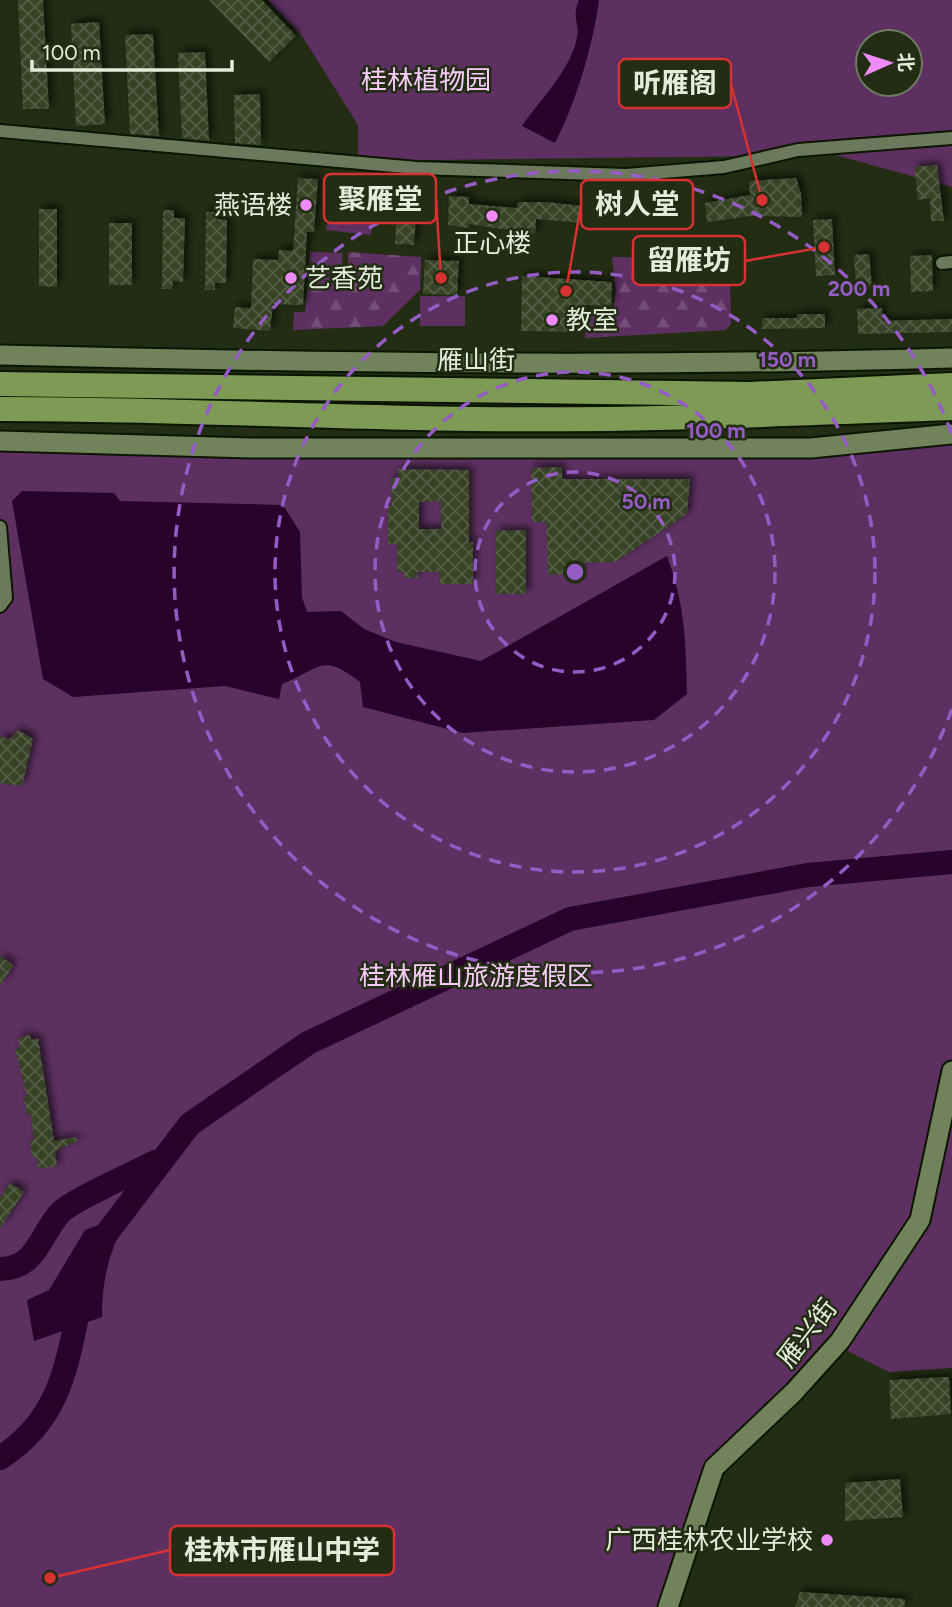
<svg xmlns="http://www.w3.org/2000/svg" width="952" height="1607" font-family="Figtree,'Noto Sans SC',sans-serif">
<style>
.forest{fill:url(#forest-firs)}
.green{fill:#5d3061;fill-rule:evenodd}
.water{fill:#28032b}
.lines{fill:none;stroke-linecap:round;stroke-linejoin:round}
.river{stroke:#28032b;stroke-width:24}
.building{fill:url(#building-cross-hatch);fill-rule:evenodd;filter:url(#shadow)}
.street-casing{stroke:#0b1500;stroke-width:16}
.secondary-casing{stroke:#0b1500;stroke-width:23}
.highway-casing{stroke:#0b1500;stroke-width:28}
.street{stroke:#6c795c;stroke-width:12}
.secondary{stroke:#71835a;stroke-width:19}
.highway{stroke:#7d9b55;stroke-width:24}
.ring{fill:none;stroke:#955cc6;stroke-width:3.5;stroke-dasharray:12 9}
.poi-dot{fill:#ef8bf7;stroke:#222d13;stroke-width:2.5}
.labels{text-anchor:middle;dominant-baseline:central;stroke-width:5;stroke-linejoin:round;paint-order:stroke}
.park-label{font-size:26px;fill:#f9cbfc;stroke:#222d13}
.poi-label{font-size:26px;fill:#e3ebda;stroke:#222d13;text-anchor:end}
.street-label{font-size:26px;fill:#e3ebda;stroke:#222d13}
.centre{fill:#955cc6;stroke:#222d13;stroke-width:3.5}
.ring-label{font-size:21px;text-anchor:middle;font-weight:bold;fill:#955cc6;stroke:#222d13;stroke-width:5;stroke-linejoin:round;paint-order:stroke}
.leader{fill:none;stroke:#d73231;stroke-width:2.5}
.callout-dot{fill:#d73231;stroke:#222d13;stroke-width:2.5}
.callout{fill:#222d13;stroke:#d73231;stroke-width:2.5}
.callout-label{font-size:28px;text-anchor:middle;font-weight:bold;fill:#e3ebda}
</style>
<defs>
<pattern id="forest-firs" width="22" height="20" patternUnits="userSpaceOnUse" patternTransform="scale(1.75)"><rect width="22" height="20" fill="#5d3061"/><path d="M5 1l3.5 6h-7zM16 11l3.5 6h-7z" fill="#744e77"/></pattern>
<pattern id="building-cross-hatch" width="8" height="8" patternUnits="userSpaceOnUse" patternTransform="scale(1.75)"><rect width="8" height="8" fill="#374327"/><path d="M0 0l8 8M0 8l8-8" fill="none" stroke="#545e46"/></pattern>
<filter id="shadow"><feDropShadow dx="4" dy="-4" stdDeviation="3.5" flood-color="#0009"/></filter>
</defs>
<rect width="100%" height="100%" fill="#222d13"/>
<path class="forest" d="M348,252L421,257L420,290L383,326L293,330L294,312H305L309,275L348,278Z
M612,257L723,260L730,276L731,324L726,330L585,338L588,310L613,311L616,291Z"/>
<path class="green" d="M268,0H952V187L835,155L358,161V125L302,36ZM868,42H910V84H868Z
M330,203L375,208L371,235L326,230Z
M310,252L343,253L341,274L309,273Z
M420,296H465V326H420Z
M952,434V1368L889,1372L836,1345L714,1468L668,1607H0V441L811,448Z"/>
<path class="water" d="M579,0H599C593,45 576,103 555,143L522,126C540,100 572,68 577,37C580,22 571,19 579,0Z
M22,491L114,493L120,501L283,505L300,532L302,597L307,612L341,611L364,629L396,642L481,661L667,556C685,604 686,643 687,694L654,720L463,733L363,707L360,682C322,652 321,668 282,684L279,699L225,686L73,697L43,679L12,501Z
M129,1214C110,1249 102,1277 102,1317L34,1341L27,1300L49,1290L85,1230Z"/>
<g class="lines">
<path class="river" d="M97,1246L190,1124L308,1043L570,919L808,875L952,862
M0,1269C38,1268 40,1234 60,1213C72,1200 136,1172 155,1162
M0,1458C63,1418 67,1361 82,1293"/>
</g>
<path class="building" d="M18,0H43L49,109H23Z
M209,0H262L296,36L269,62Z
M99,22L105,124L76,126L71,24Z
M153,34L159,136L130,134L125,35Z
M205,52L209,141L182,138L178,53Z
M260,94L261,145L235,143L234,95Z
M937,165L944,221H931L930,198L918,200L914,167Z
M298,178L318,179L314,232H307L303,305L273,304L270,331L233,328L235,307L251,308L253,259L278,260L279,250L293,251Z
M796,178L801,193L802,217L751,216L707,222L705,203L750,195L749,181Z
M398,187L418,188L414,245L395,244Z
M449,196L469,197V204L517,208L518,202H546L655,214L654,229L536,219L535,234L469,224V228L448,225Z
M39,209H57V287L39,286Z
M163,210H174V218H185L183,282L173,281L172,289H162Z
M206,212H217V219L227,220L226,283H215V290H205Z
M832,219L835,275L816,276L813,220Z
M109,223H132V285H109Z
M869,254L872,286L856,287L854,255Z
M932,255L933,291L911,292L910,256Z
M425,260L459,261L457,295L423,294Z
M522,276L612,282L611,306L584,305L583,332L521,331Z
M882,308L883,321L952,319V332L858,334L857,309Z
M797,314H825V328L762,329V318H797Z
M562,467V479H690L687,514L615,562L580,563V574L548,575L546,522H532L531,468Z
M398,469L469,470V542H473V584H440V572H417L418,578H404V572H397V544H388V506H392L391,478H398ZM441,501V529H419V502Z
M526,530V594H496V531Z
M18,730L33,739L22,786L0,783V736L10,739Z
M0,956L13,965L0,986Z
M30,1035L31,1040L38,1038L54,1141L76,1137L77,1141L55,1151L57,1166L38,1169L36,1157H32L30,1140H34L31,1113L27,1116L24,1097L27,1096L15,1049H20L18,1038Z
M10,1183L24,1192L0,1228V1198Z
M949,1377L951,1414L891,1419L889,1380Z
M900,1479L903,1517L845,1521V1483Z
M800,1592L905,1599L904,1607H795Z"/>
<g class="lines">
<defs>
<path id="street" d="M0,131L417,168L626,175L724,167L798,150L952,138
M942,263L952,262
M0,527L6,598L0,606"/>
<path id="secondary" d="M0,355C318,363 634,367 952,358
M0,441L251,448H811L952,434
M668,1607L714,1468L794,1392L840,1341L920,1220L952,1071"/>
<path id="highway" d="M0,384L750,394L952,385
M0,409C159,409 317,417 476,419C635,421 793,414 952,408"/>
</defs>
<use href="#street" class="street-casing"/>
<use href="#secondary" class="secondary-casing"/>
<use href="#highway" class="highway-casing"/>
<use href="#street" class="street"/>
<use href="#secondary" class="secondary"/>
<use href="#highway" class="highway"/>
</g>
<g class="ring">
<circle cx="575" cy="572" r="100"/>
<circle cx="575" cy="572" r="200"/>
<circle cx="575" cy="572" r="300"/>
<path d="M952 709A401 401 0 1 1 952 435"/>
</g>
<g class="poi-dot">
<circle cx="306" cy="205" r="7"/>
<circle cx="492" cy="216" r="7"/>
<circle cx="291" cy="278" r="7"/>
<circle cx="552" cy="320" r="7"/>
<circle cx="827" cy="1540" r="7"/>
</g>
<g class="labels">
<g class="park-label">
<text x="426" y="80">桂林植物园</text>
<text x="476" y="976">桂林雁山旅游度假区</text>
</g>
<g class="poi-label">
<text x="292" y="205">燕语楼</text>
<text x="492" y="243" text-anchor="middle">正心楼</text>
<text x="305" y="278" text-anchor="start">艺香苑</text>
<text x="566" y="320" text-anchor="start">教室</text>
<text x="813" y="1540">广西桂林农业学校</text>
</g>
<g class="street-label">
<text x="476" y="360">雁山街</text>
<text transform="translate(807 1333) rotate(-52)">雁兴街</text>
</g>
</g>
<circle cx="575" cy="572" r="10" class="centre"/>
<g class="ring-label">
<text x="859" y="296">200 m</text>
<text x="787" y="367">150 m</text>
<text x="716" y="438">100 m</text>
<text x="646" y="509">50 m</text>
</g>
<path class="leader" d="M762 200L731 84M441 278L436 199M566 291L581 205M824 247L745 261M50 1578L170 1550"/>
<g class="callout-dot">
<circle cx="762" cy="200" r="7"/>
<circle cx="441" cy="278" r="7"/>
<circle cx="566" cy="291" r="7"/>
<circle cx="824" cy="247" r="7"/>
<circle cx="50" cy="1578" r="7"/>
</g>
<g class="callout">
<rect x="619" y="59" width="112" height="49" rx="7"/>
<rect x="324" y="174" width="112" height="49" rx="7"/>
<rect x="581" y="180" width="112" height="49" rx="7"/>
<rect x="633" y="236" width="112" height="49" rx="7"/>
<rect x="170" y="1526" width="224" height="49" rx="7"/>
</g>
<g class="callout-label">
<text x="675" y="93">听雁阁</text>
<text x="380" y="209">聚雁堂</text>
<text x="637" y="214">树人堂</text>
<text x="689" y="270">留雁坊</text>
<text x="282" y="1560">桂林市雁山中学</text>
</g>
<g transform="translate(889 63) rotate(87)"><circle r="33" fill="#222d13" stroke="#6f7963" stroke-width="2"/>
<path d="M0-5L12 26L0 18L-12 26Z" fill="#ef8bf7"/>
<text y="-10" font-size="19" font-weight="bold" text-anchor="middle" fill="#e3ebda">北</text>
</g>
<path d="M32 60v10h200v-10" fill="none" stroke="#e3ebda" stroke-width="3.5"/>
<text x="42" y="60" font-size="21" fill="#e3ebda" stroke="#222d13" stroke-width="5" paint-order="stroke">100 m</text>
</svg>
